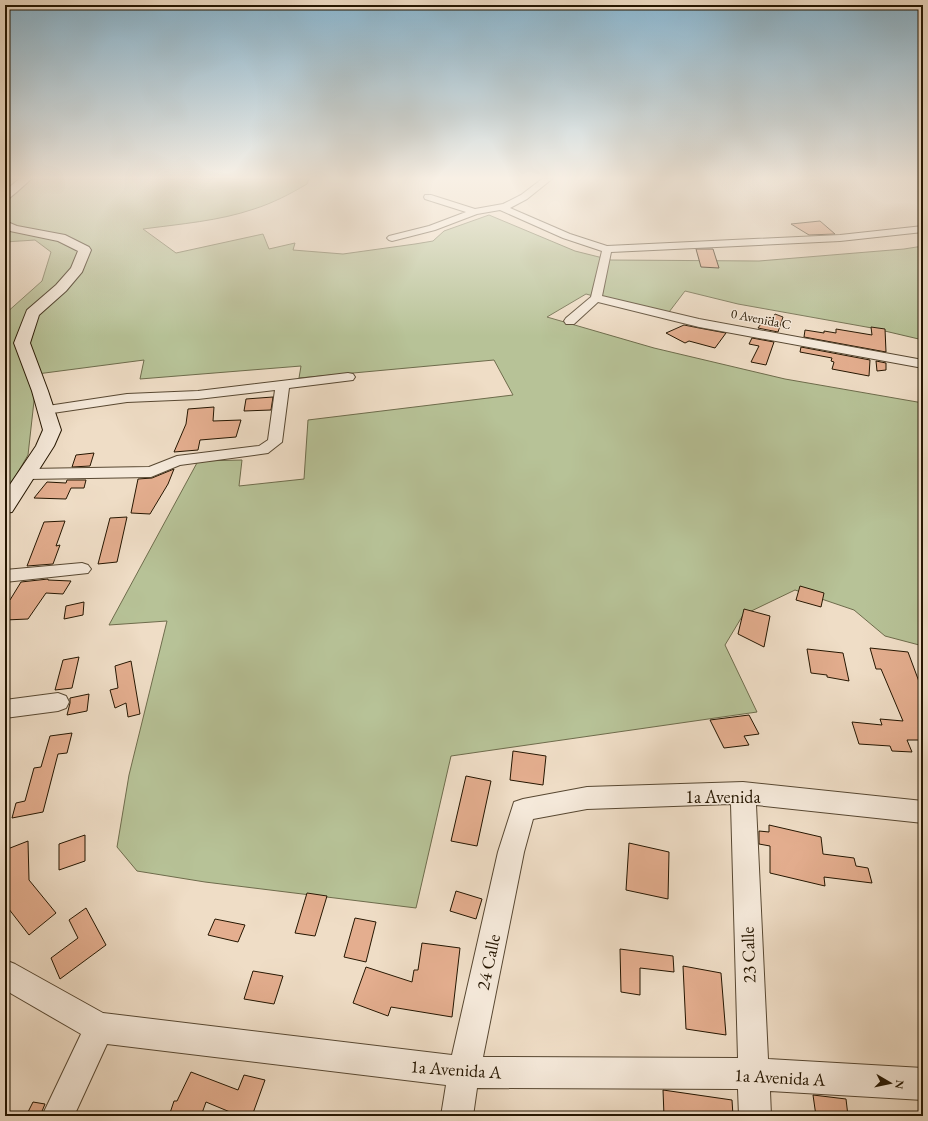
<svg xmlns="http://www.w3.org/2000/svg" width="928" height="1121" font-family="'EB Garamond',serif">
<style>
.green{fill:#b7c297;stroke:#6e6c4c}
.building{fill:#e4ae8f;stroke:#251601}
.lines{fill:none;stroke-linecap:round;stroke-linejoin:round}
.street-casing{stroke:#584832;stroke-width:2}
.secondary-casing{stroke:#251601;stroke-width:2}
.street{fill:#f5e9da;fill-rule:evenodd}
.secondary{fill:#f5e9da;fill-rule:evenodd}
.labels{text-anchor:middle;dominant-baseline:central;stroke-width:3;stroke-linejoin:round;paint-order:stroke}
.far-street-label{font-size:13px;fill:#251601;stroke:#f5e9da}
.near-street-label{font-size:18px;fill:#251601;stroke:#f5e9da}
</style>
<rect width="100%" height="100%" fill="#efddc6"/>
<filter id="stains"><feTurbulence type="fractalNoise" baseFrequency=".005" numOctaves="4"/><feColorMatrix values="0 0 0 0 .2 0 0 0 0 .09 0 0 0 0 .02 0 0 0 .5 -.17"/></filter>
<radialGradient id="worn" r=".72"><stop offset=".6" stop-color="#630" stop-opacity="0"/><stop offset="1" stop-color="#630" stop-opacity=".3"/></radialGradient>
<path class="green" d="M5,179H309L307,184C290,194 273,203 254,209C219,221 180,224 143,229L176,253L263,234L269,249L295,243L293,250L343,254L415,244L433,241L444,231L489,215L575,251L611,260L759,261L904,249L923,246V340L872,328L738,304L685,291L666,316L586,294L547,317L654,348L785,379L923,403V646L885,636L854,610L795,590L743,615L725,645L757,712L451,756L416,908L205,882L137,871L117,847L129,775L167,621L109,625L198,461L242,460L239,486L304,479L308,420L513,395L494,360L299,378L301,366L140,379L144,360L37,374L28,455L5,494V314L42,281L51,252L35,240L5,242Z"/>
<path class="building" d="M820,221L835,234L809,235L791,224Z
M696,249H713L719,268L701,267Z
M775,314L783,317L778,332L758,328L766,317L773,318Z
M684,325L699,328L726,333L715,348L689,341L685,343L666,333Z
M871,327L885,329L886,352L804,337L805,330L824,333V331L836,333V329L872,335Z
M752,338L774,342L766,365L751,362L759,346L749,344Z
M801,347L870,360L869,376L832,369L834,362L831,361L832,358L800,352Z
M876,361L886,363V370L877,371Z
M273,397L271,410L244,411L246,399Z
M214,407L213,421L241,420L236,437L200,440L198,450L174,452L186,424L188,409Z
M94,453L90,466L72,467L76,455Z
M174,469L168,484L150,514L131,513L138,479L152,478Z
M67,480H86L84,488H71L66,499L34,498L47,482L66,483Z
M127,517L117,562L98,564L110,518Z
M65,521L56,546L60,545L53,564L27,566L44,522Z
M48,579V580L71,581L63,594L46,593L28,619L5,620V601L10,600L21,582Z
M800,586L824,593L821,607L796,600Z
M84,602L83,615L64,619L66,606Z
M744,609L770,616L764,647L738,634Z
M870,648L908,652L921,687L923,688V740H907L912,752L892,751L890,746L859,744L852,722L882,725L880,719L903,721L881,669H876Z
M807,649L843,653L849,681L827,677V675L811,673Z
M79,657L72,688L55,690L63,660Z
M131,661L140,714L128,717L126,703L115,708L110,690L118,688L115,666Z
M89,694L87,711L67,715L70,703V698Z
M749,715L759,734L744,736L749,745L724,748L710,720Z
M72,733L67,753L58,754L43,812L12,818L16,803L25,801L34,768L41,767L50,736Z
M513,751L546,756L543,785L510,780Z
M466,776L491,781L477,846L451,841Z
M769,825L821,837L823,854L854,858L856,866L868,868L872,883L824,877L825,886L770,873V846L759,844V831L769,832Z
M85,835V861L59,870V844Z
M28,841L29,880L56,913L29,935L5,904V850Z
M629,843L669,852L668,899L626,890Z
M456,891L482,899L476,919L450,911Z
M307,893L327,896L315,936L295,933Z
M86,908L106,945L60,979L51,958L78,938L69,920Z
M355,918L376,922L366,962L344,957Z
M215,919L245,925L238,942L208,935Z
M422,943L460,948L452,1017L391,1007L388,1016L353,1003L366,967L412,982L414,970H418Z
M620,949L673,956L674,972L640,968V995L621,992Z
M683,966L721,973L726,1035L686,1029Z
M253,971L283,976L274,1004L244,999Z
M191,1072L238,1090L244,1075L265,1080L252,1116H229L230,1112L206,1102L201,1116H169L174,1101H177Z
M663,1090L732,1100L733,1116H664Z
M813,1095L846,1099L848,1116H816Z
M33,1102L45,1104L40,1116H26Z"/>
<g class="lines">
<defs>
<path id="street" d="M542,179H552L527,199L510,208L570,234L607,246L840,235L923,226V232L840,241L611,252L602,296L699,319L923,360V368L699,327L598,302L574,324H566L564,321L566,318L591,297L602,251L563,238L500,210L477,214L435,230L392,241L389,240L387,238L389,236L429,226L466,212L425,199L424,197L425,195H431L475,209L503,204L521,195Z
M348,373L353,374L355,377L353,380L289,388L282,442L268,453L180,465L151,477L28,479L22,477L20,474L22,471L28,469L149,467L177,456L259,446L268,440L275,390L198,399L127,402L46,414L41,413L39,410L41,407L127,394L198,391Z
M82,563L88,565L91,569L88,573L5,582V570Z
M58,693L66,696L69,702L66,708L58,711L5,718V700Z
M743,782L923,801V823L756,805L768,1059L923,1068V1100L770,1091L771,1116H739L738,1089L477,1088L473,1116H441L446,1085L107,1044L74,1116H42L81,1034L5,990V960L15,964L103,1013L452,1055L498,852L514,802L523,799L587,787ZM731,804L738,1058L483,1057L524,852L533,819L587,809Z"/>
<path id="secondary" d="M19,179H31C28,182 7,201 5,201V191Z
M5,221L17,226L65,235L89,247L91,250L82,272L66,291L39,315L30,343L48,391L61,430L54,446L12,512L5,513V492L36,446L43,430L32,391L14,343L27,310L56,285L71,268L78,251L58,241L10,231L5,229Z"/>
</defs>
<use href="#street" class="street-casing"/>
<use href="#secondary" class="secondary-casing"/>
<use href="#street" class="street"/>
<use href="#secondary" class="secondary"/>
</g>
<linearGradient id="sky" x2="0" y2="1"><stop stop-color="#89b7d2"/><stop offset="0.53" stop-color="#f8f0e5"/><stop offset="1" stop-color="#f8f0e5" stop-opacity="0"/></linearGradient>
<rect width="928" height="336" fill="url(#sky)"/>
<g class="labels">
<g class="far-street-label">
<text transform="translate(761 319) rotate(11)">0 Avenida C</text>
</g>
<g class="near-street-label">
<text x="723" y="796">1a Avenida</text>
<text transform="translate(748 955) rotate(-92)">23 Calle</text>
<text transform="translate(488 962) rotate(-78)">24 Calle</text>
<text transform="translate(456 1069) rotate(4)">1a Avenida A</text>
<text transform="translate(780 1077) rotate(3)">1a Avenida A</text>
</g>
</g>
<rect width="928" height="1121" fill="none" stroke="#efddc6" stroke-width="20"/>
<rect x="6" y="6" width="916" height="1109" fill="none" stroke="#251601" stroke-width="2"/>
<rect x="10" y="10" width="908" height="1101" fill="none" stroke="#251601"/>
<g transform="translate(890 1083) rotate(99)" stroke="#f5e9da" stroke-width="3" paint-order="stroke">
<path d="M0-3L7 15L0 10L-7 15Z" fill="#251601"/>
<text y="-6" font-size="11" font-weight="bold" text-anchor="middle" fill="#251601">N</text>
</g>
<rect width="100%" height="100%" filter="url(#stains)"/>
<rect width="100%" height="100%" fill="url(#worn)"/>
</svg>
